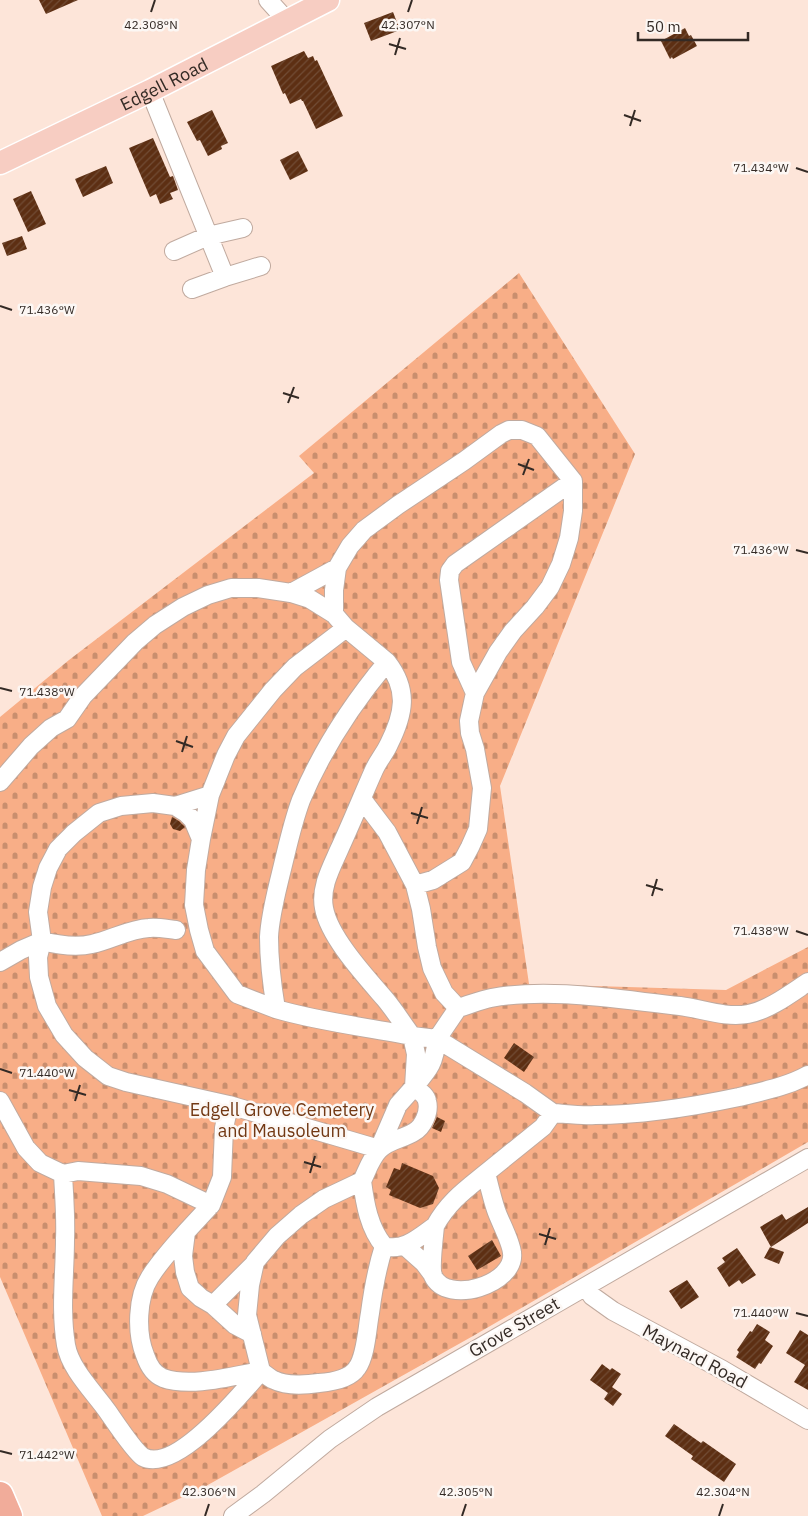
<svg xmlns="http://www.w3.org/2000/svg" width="808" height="1516" font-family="'IBM Plex Sans',sans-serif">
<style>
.cemetery{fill:url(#cemetery-stones)}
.building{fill:url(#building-hatch)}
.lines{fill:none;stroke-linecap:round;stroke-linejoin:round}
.minor-casing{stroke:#c0aa9f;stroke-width:20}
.major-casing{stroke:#fff;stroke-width:25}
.highway-casing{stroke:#fff;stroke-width:29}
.minor{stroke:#fff;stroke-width:18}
.major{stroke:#f7cdc2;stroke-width:22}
.highway{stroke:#f1ac9a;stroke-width:26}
.ticks{fill:none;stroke:#332a25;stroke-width:2}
.labels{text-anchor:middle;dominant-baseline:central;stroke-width:5;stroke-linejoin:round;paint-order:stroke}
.street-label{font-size:18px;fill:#332a25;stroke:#fcf7f4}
.park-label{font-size:18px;fill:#723813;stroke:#fcf7f4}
.ticks-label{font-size:12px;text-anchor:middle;fill:#332a25;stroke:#fcf7f4;stroke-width:5;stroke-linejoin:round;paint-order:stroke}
</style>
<defs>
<pattern id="cemetery-stones" width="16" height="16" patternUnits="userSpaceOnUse" patternTransform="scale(1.25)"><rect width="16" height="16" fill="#f8ae87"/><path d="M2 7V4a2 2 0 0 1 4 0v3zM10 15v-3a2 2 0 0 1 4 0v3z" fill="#c98e6e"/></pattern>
<pattern id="building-hatch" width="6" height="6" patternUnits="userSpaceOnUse" patternTransform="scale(1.25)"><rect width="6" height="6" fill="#5d2f13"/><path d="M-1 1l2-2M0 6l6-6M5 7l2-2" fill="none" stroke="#714c35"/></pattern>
</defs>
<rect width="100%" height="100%" fill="#fde5d9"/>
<path class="cemetery" d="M519,273L635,454L500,786L529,984L726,990L808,947V1142L473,1336L206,1486L143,1516H102L0,1277V717L69,660L314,473L299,456Z"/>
<path class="building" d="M39,0H78L46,14Z
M393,12L400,30L371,41L364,23Z
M685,28L689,36L691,35L697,46L673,59L672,57L670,59L661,41Z
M304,51L308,58L313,56L315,61L317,60L343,116L316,129L303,101H302L301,99L290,104L285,93L283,94L271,66Z
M212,110L228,143L221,146L222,149L208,156L200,140L197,141L187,122Z
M153,138L170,177L173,176L178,190L170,193L173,199L160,204L156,194L150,197L129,148Z
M298,151L308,171L290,180L280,160Z
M106,166L113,183L83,197L75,179Z
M31,191L46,224L28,232L13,199Z
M22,236L27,249L7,256L2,243Z
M172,817L179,821L185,827L180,831L173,829L170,824Z
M514,1043L534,1057L524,1072L504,1058Z
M437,1117L445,1121L441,1132L432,1128Z
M402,1163L433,1176L439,1188L433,1204L420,1208L389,1195L391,1190L386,1187L394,1168L400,1170Z
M808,1207V1223L771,1247L760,1227L782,1214L786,1220Z
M492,1240L501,1256L477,1270L468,1256Z
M770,1247L784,1252L779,1264L764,1258Z
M737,1248L756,1275L742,1284L739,1280L729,1287L717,1268L725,1262L722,1258Z
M687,1280L699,1297L681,1309L669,1291Z
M757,1324L770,1332L765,1340L773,1346L761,1364L759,1363L755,1369L736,1357L739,1352L737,1350L750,1331L752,1332Z
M800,1330L808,1335V1390L794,1382L805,1365L786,1353Z
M602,1364L610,1370L612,1368L621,1374L608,1393L590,1380Z
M612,1387L622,1394L613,1406L604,1399Z
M674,1424L701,1443L703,1441L736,1464L724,1482L691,1459L693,1456L665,1436Z"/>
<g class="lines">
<defs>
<path id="minor" d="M268,0L287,21
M150,91L225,277L192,289
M174,251L208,236L243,228
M225,277L261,266
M291,593L310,599L334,614
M475,693L461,662L449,580L450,571L455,564L573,481
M0,782L31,746L51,728L67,719L83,696L135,642L155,625L183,607L208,595L231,588H258L291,593L337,568
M210,795L226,755L236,736L273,690L295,667L346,628
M362,799L387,832L415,885
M175,806L210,795L201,839
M0,962L21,950L42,941L38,912L42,887L48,868L58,849L74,833L99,813L121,806L153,803L175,806L186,813L193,820L201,839L196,870L194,905L199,930L205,951L237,994L276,1009C272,985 269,961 269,937C270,916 276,894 281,873C287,849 292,824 301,800C322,750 352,704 387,662L346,628L334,614V590L337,568L350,546L364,530L398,505L464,461L501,434L509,430H522L537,436L573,481V511L569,538L561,564L550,587L535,607L513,631L498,652L475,693L469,721L470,733L475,749L482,788L478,829L470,847L462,862L433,880L415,885L421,909L427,947L432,968L444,993L458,1008L437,1039L412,1036L416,1054L414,1087L398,1105L379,1149L229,1105L126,1082L108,1076L85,1058L64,1035L47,1006L39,977L38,957L42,941C58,945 75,948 92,944C111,940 129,929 149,928C157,927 167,929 176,930
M458,1008C469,1005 480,1000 491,998C550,987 621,1000 680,1006C703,1009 725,1018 748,1014C769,1010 790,994 808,982
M276,1009C320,1022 367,1027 412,1036C403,1024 395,1011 385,999C366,977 329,937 324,908C320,888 331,868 339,850C351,824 362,797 374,770C378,761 385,753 389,744C404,714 409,690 387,662
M0,1101L26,1148L40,1163L63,1174L78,1171L141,1176L167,1184L211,1205L222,1177L224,1128L229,1105
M553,1113C567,1114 581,1116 595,1115C643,1115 692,1107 739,1097C763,1091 786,1087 808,1075
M63,1174C64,1195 66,1217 65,1239C65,1274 60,1309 66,1345C70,1369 94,1392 108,1412C115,1422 134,1451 143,1457C176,1474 242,1393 261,1371L247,1315L250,1285L255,1262L277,1236L301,1215L324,1199L362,1181C365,1204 369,1228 384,1246C377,1268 373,1290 370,1313C367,1329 366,1356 357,1368C350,1379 331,1382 319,1383C306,1385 286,1386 274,1380C269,1378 265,1374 261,1371C232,1376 191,1388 163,1378C153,1374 148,1364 145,1355C136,1333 137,1297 150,1277C160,1261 174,1246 186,1232L183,1256L185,1272L190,1288L201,1298L213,1305L235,1325L252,1334
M362,1181C367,1171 371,1158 379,1150C388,1140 403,1139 414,1132C423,1127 430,1112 427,1101C426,1095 419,1091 414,1087C430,1068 434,1064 437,1039L525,1093L553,1113L543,1127L486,1173
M186,1232L211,1205
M384,1246C404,1252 419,1237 435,1226C434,1236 430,1268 433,1276C447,1306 516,1284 512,1253C511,1241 500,1222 496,1210C492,1198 489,1185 486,1173C465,1190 448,1202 435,1226
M406,1247L424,1263L433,1275
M586,1287L592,1296L613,1311L723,1370L808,1420
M213,1305L255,1263
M233,1516L263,1494L330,1439L377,1407L808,1158"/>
<g id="major">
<path id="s1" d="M0,163L150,91L328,0"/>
</g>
<path id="highway" d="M0,1495L9,1516"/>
</defs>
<use href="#minor" class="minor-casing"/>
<use href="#major" class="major-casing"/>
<use href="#highway" class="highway-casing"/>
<use href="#minor" class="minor"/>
<use href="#major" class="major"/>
<use href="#highway" class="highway"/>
</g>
<path class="ticks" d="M151,12L155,0M408,12L412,0M389,44L406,49M395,55L400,38M624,115L641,121M630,126L635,110M796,168L808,172M0,306L12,310M283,393L299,398M288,403L294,387M518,464L534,470M523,475L529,459M796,550L808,553M0,688L12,691M176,741L193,747M182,752L187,736M411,813L428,818M417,824L422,807M646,885L663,890M652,896L657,879M796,931L808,935M0,1069L12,1073M69,1090L86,1095M75,1101L80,1085M304,1162L321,1167M310,1173L315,1156M539,1234L556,1239M545,1245L550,1228M796,1313L808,1316M0,1451L12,1454M205,1516L209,1504M462,1516L466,1504M719,1516L723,1504"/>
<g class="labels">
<g class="street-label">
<text stroke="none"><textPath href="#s1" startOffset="182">Edgell Road</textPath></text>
<text transform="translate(514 1327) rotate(-30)">Grove Street</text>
<text transform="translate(695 1356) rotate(28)">Maynard Road</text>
</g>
<g class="park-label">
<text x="282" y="1109">Edgell Grove Cemetery<tspan x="282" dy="21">and Mausoleum</tspan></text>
</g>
</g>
<g class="ticks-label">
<text x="151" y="29">42.308°N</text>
<text x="408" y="29">42.307°N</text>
<text x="761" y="172">71.434°W</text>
<text x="47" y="314">71.436°W</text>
<text x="761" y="554">71.436°W</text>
<text x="47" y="696">71.438°W</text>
<text x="761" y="935">71.438°W</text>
<text x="47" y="1077">71.440°W</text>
<text x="761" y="1317">71.440°W</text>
<text x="47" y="1459">71.442°W</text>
<text x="209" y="1496">42.306°N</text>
<text x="466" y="1496">42.305°N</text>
<text x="723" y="1496">42.304°N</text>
</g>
<path d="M638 32v8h110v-8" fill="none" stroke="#332a25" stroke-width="2.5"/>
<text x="646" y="32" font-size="15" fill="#332a25" stroke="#fcf7f4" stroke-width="4" paint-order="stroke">50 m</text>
</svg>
